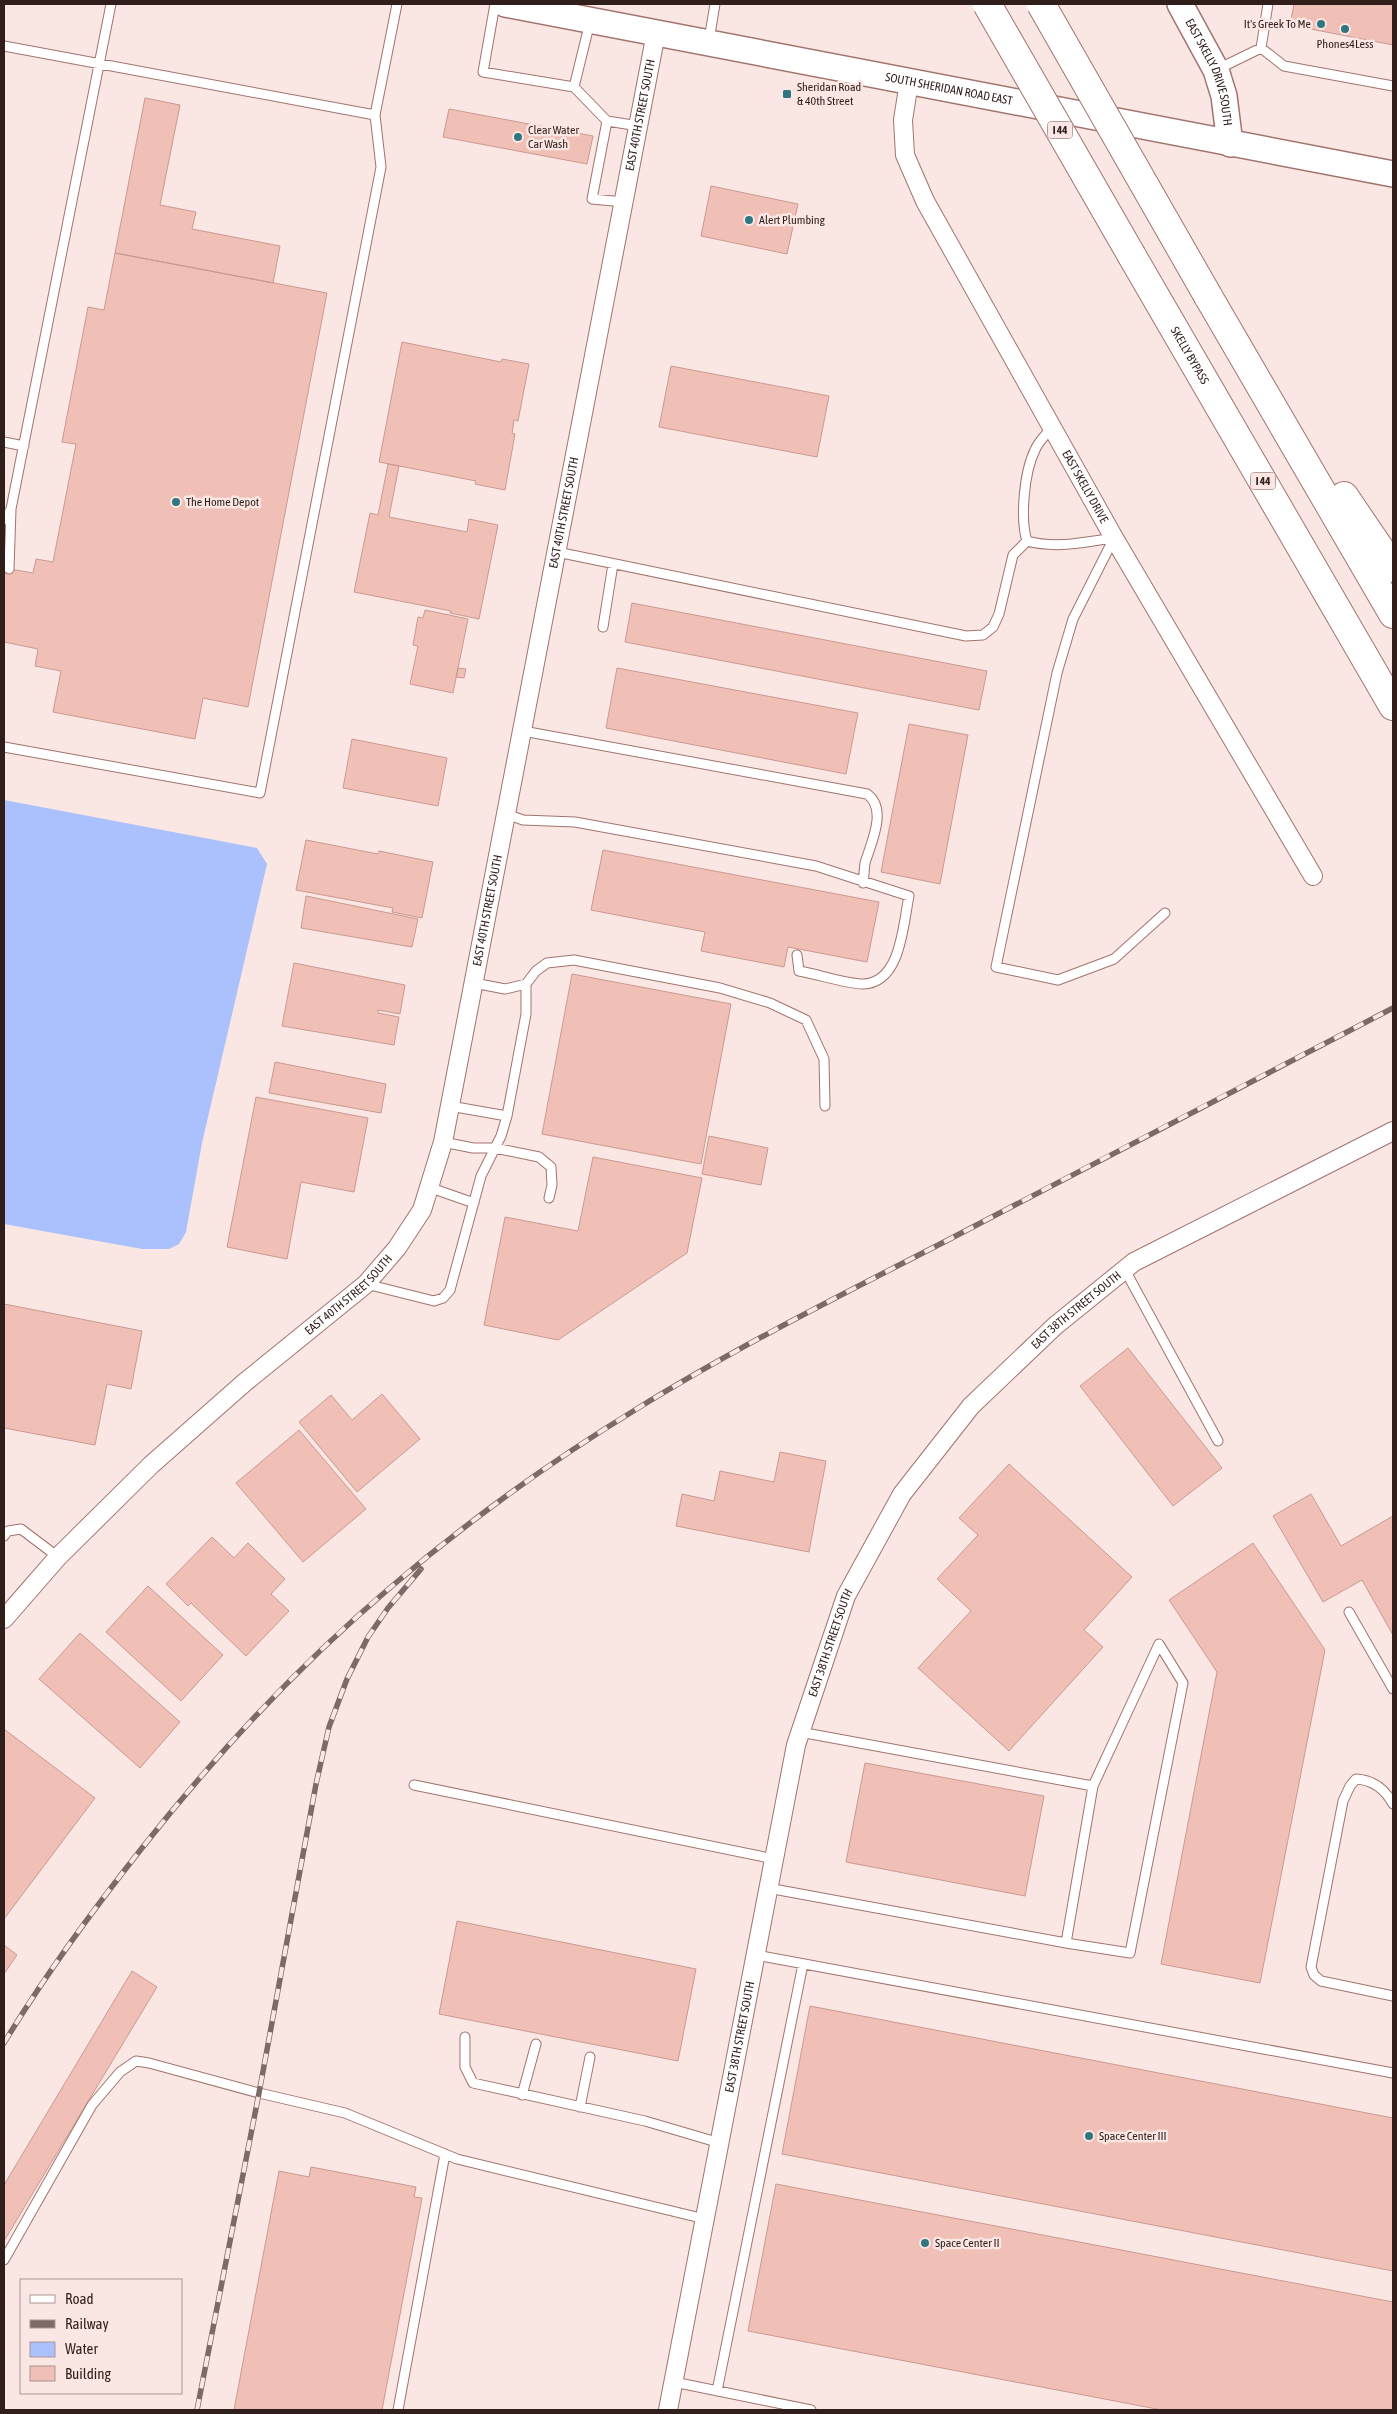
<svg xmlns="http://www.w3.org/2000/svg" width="1397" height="2414" font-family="'Asap Condensed',sans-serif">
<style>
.water{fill:#abc1fe}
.building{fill:#f0bfb6;stroke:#ca9a92}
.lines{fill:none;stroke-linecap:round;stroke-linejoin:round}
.service-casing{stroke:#a2746d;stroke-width:11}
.minor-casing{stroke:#a2746d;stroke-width:20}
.secondary-casing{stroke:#a2746d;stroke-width:28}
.motorway-casing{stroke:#a2746d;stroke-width:30}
.service{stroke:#fff;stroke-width:9}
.minor{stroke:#fff;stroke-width:18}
.secondary{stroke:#fff;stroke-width:25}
.motorway{stroke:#fff;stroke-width:28}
.rail-casing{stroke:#7d6a67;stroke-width:5.5}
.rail{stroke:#fae6e2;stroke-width:4;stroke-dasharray:11;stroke-linecap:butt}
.motorway-bridge-casing{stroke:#a2746d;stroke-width:30;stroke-linecap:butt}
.motorway-bridge{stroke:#fff;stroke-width:28}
.poi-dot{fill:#307782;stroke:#fae6e2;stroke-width:2}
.labels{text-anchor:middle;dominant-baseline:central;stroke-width:5;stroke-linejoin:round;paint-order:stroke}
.shield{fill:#fae6e2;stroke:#6d5a57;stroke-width:1}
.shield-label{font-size:11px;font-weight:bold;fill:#301e1b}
.poi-label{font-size:12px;fill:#301e1b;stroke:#fae6e2;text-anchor:start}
.street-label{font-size:12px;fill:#301e1b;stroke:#fae6e2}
</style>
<rect width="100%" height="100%" fill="#fae6e2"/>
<path class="water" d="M4,800L257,848L267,864L202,1143L186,1232L179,1244L169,1249H142L4,1224Z"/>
<path class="building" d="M1294,4H1393V45L1290,25Z
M145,98L180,105L160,205L196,212L192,229L280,246L273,283L115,253Z
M449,109L593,136L587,164L443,137Z
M711,186L798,204L787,254L701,236Z
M115,253L327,293L248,707L203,698L195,739L53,712L61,671L35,666L38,649L4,642V568L33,573L36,559L53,562L76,444L62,442L88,307L104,310Z
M402,342L501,362L502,359L529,364L518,421L514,420L512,433L515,434L505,490L475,484L476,481L379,462Z
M671,366L829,396L817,457L659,427Z
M388,464L399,466L389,517L467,532L469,519L498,525L479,619L450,613L451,611L354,592L370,513L378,515Z
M632,603L987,671L979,710L625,642Z
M425,610L468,619L453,693L410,684L418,646L413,645L418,617L423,618Z
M458,668L466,669L464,678L456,677Z
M617,668L858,713L846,774L606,728Z
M909,724L968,735L940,884L881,872Z
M352,739L447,758L438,806L343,788Z
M306,840L378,854L379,851L433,862L422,918L392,912L393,908L296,890Z
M603,850L879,902L867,962L788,947L784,967L701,951L705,932L591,910Z
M306,896L418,919L412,947L301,928Z
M294,963L405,985L400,1014L378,1010V1013L399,1017L394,1045L282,1026Z
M572,974L731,1004L701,1164L542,1134Z
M275,1062L386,1084L381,1113L269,1093Z
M256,1097L368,1118L354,1192L301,1182L287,1259L227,1247Z
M709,1136L768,1148L761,1185L702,1174Z
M593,1157L702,1178L687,1253L558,1340L484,1325L505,1217L578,1231Z
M4,1304L142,1331L131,1389L107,1384L95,1445L4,1428Z
M1128,1348L1222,1468L1173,1506L1080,1386Z
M382,1394L420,1439L357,1492L299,1422L331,1395L352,1420Z
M299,1430L366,1509L303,1562L236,1483Z
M780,1452L826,1461L809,1552L676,1526L682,1494L714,1501L720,1471L774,1482Z
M1009,1464L1132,1577L1084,1630L1103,1647L1009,1751L918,1668L971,1611L937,1579L978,1535L959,1518Z
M1311,1494L1341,1546L1393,1516V1635L1362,1580L1323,1602L1273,1516Z
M212,1537L234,1558L248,1543L285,1579L271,1594L289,1611L246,1656L191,1603L188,1606L166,1584Z
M1253,1543L1325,1650L1260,1983L1161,1964L1217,1672L1169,1600Z
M148,1586L223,1655L181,1701L106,1632Z
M80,1633L180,1722L140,1768L39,1679Z
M4,1729L95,1798L4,1919Z
M865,1763L1044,1796L1025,1896L846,1862Z
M457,1921L696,1969L678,2061L439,2014Z
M4,1945L17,1955L4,1974Z
M132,1971L157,1987L4,2241V2185Z
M810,2006L1393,2118V2271L782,2154Z
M311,2167L416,2187L414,2197L422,2198L382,2410H234L279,2171L309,2177Z
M776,2184L1393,2302V2410H1162L748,2331Z"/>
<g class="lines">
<defs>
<path id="service" d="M495,4L483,72L574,87L607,121
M1268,4L1261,48L1284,66L1393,86
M709,40L715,4
M4,46L375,115
M1218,69L1261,48
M574,87L590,22
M624,202L592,199L607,121L639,126
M1051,428C1046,435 1038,442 1035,450C1024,472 1020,519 1027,541C1057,549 1084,542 1114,538
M4,442L24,446
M4,520L11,509L111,4
M1114,538L1073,619L1057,673L996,967L1058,980L1114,959L1165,913
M557,552L966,636L983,635L993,627L999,614L1013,555L1027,541
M9,569L11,509
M603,627L613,564
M523,731L867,794C888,809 871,843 865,863C864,870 864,877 863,883
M4,747L260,793L381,167L375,115L397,4
M506,814L523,820L575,822L816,866L909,896C903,925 901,983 863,984C847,984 817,974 799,971L797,955
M474,983L505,989L526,984L536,971L547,963L574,960L720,988L770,1003L806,1020L824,1059L825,1106
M450,1106L507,1116L526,1014V984
M443,1142L473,1148H495L539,1157L551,1167L552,1185L549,1198
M431,1188L474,1203
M1125,1270L1218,1441
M366,1284L434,1301L443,1298L450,1290L481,1176L501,1136L507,1116
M4,1536L8,1531L21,1529L58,1557
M1349,1612L1393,1689
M414,1785L774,1859
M1393,1804C1385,1789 1373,1780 1356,1779L1350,1786L1343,1801L1311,1967L1314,1975L1321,1981L1393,1996
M768,1888L1066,1943L1093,1786L800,1732
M1066,1943L1130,1953L1183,1683L1159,1644L1093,1786
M756,1955L1393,2073
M465,2037V2067L473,2083L645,2121L720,2143
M522,2095L536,2044
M580,2107L590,2057
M4,2260L92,2105L120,2072L136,2061L149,2063L259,2093L345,2113L457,2159L705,2219
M674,2382L811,2410
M717,2391L803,1964
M398,2410L445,2154"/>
<g id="minor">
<path id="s1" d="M909,82L903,120L905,155L925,201L1114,538L1313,876"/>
<path id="s2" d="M4,1619L58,1557L151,1465L244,1383L366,1284L397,1248L422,1210L443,1142L656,33"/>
<path id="s3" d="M668,2410L796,1745L846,1596L902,1494L971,1406L1055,1326L1134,1262L1393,1131"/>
</g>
<g id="secondary">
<path id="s4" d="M505,4L1393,174"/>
<path id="s5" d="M1180,4L1216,70L1224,96L1230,144"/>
</g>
<g id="motorway">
<path id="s6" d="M1132,256L1393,706"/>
<path d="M1208,296L1393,614"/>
<path d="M1344,496L1393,568"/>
</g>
</defs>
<use href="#service" class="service-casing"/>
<use href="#minor" class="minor-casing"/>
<use href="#secondary" class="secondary-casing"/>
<use href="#motorway" class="motorway-casing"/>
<use href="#service" class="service"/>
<use href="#minor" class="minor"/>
<use href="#secondary" class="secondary"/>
<use href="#motorway" class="motorway"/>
<defs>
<path id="rail" d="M4,2043C45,1975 92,1911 142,1848C217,1753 299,1665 392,1586C467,1522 550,1462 635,1410C735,1348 841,1295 946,1241C1095,1163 1244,1085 1393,1008
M197,2410L259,2093L316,1784L329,1727L347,1679L368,1637L388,1608L421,1569"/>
</defs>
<use href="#rail" class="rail-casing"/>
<use href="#rail" class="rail"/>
<defs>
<path id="motorway-bridge" d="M987,4L1132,256
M1041,4L1208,296"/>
</defs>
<use href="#motorway-bridge" class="motorway-bridge-casing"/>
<use href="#motorway-bridge" class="motorway-bridge"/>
</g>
<g class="poi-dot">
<circle cx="1321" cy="24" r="5"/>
<circle cx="1345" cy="29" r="5"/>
<rect x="782" y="89" width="10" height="10" rx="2.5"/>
<circle cx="518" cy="137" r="5"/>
<circle cx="749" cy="220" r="5"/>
<circle cx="176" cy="502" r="5"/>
<circle cx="1089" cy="2136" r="5"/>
<circle cx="925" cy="2243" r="5"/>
</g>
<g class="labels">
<g class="shield">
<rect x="1047.5" y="121.5" width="25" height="17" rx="4"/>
<rect x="1250.5" y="472.5" width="25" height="17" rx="4"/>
</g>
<g class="shield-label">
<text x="1060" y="130">I 44</text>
<text x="1263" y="481">I 44</text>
</g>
<g class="poi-label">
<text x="1311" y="24" text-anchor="end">It's Greek To Me</text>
<text x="1345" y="44" text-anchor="middle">Phones4Less</text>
<text x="797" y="87">Sheridan Road<tspan x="797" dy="14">&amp; 40th Street</tspan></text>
<text x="528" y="130">Clear Water<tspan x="528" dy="14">Car Wash</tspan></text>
<text x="759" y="220">Alert Plumbing</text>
<text x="186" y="502">The Home Depot</text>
<text x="1099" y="2136">Space Center III</text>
<text x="935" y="2243">Space Center II</text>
</g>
<g class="street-label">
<text stroke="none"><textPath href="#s5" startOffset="75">EAST SKELLY DRIVE SOUTH</textPath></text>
<text stroke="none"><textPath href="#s4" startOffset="452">SOUTH SHERIDAN ROAD EAST</textPath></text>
<text stroke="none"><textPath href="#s2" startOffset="1704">EAST 40TH STREET SOUTH</textPath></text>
<text stroke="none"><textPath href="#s6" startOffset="115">SKELLY BYPASS</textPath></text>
<text stroke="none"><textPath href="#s1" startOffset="451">EAST SKELLY DRIVE</textPath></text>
<text stroke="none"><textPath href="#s2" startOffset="1299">EAST 40TH STREET SOUTH</textPath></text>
<text stroke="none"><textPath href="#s2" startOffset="894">EAST 40TH STREET SOUTH</textPath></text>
<text stroke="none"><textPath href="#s2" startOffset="474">EAST 40TH STREET SOUTH</textPath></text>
<text stroke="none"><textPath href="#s3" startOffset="1205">EAST 38TH STREET SOUTH</textPath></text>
<text stroke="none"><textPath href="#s3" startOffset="785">EAST 38TH STREET SOUTH</textPath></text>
<text stroke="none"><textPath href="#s3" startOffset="380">EAST 38TH STREET SOUTH</textPath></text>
</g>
</g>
<rect width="1397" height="2414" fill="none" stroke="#301e1b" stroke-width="10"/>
<rect x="20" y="2279" width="162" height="115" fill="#fae6e2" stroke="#a99692"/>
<rect x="30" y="2295" width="25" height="8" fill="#ffffff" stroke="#a99692"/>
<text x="65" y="2304" font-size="15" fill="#301e1b">Road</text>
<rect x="30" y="2320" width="25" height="8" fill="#7d6a67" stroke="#a99692"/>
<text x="65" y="2329" font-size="15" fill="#301e1b">Railway</text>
<rect x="30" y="2342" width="25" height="15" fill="#abc1fe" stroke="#a99692"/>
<text x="65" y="2354" font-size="15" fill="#301e1b">Water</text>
<rect x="30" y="2366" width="25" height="15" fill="#f0bfb6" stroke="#a99692"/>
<text x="65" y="2379" font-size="15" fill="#301e1b">Building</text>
</svg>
